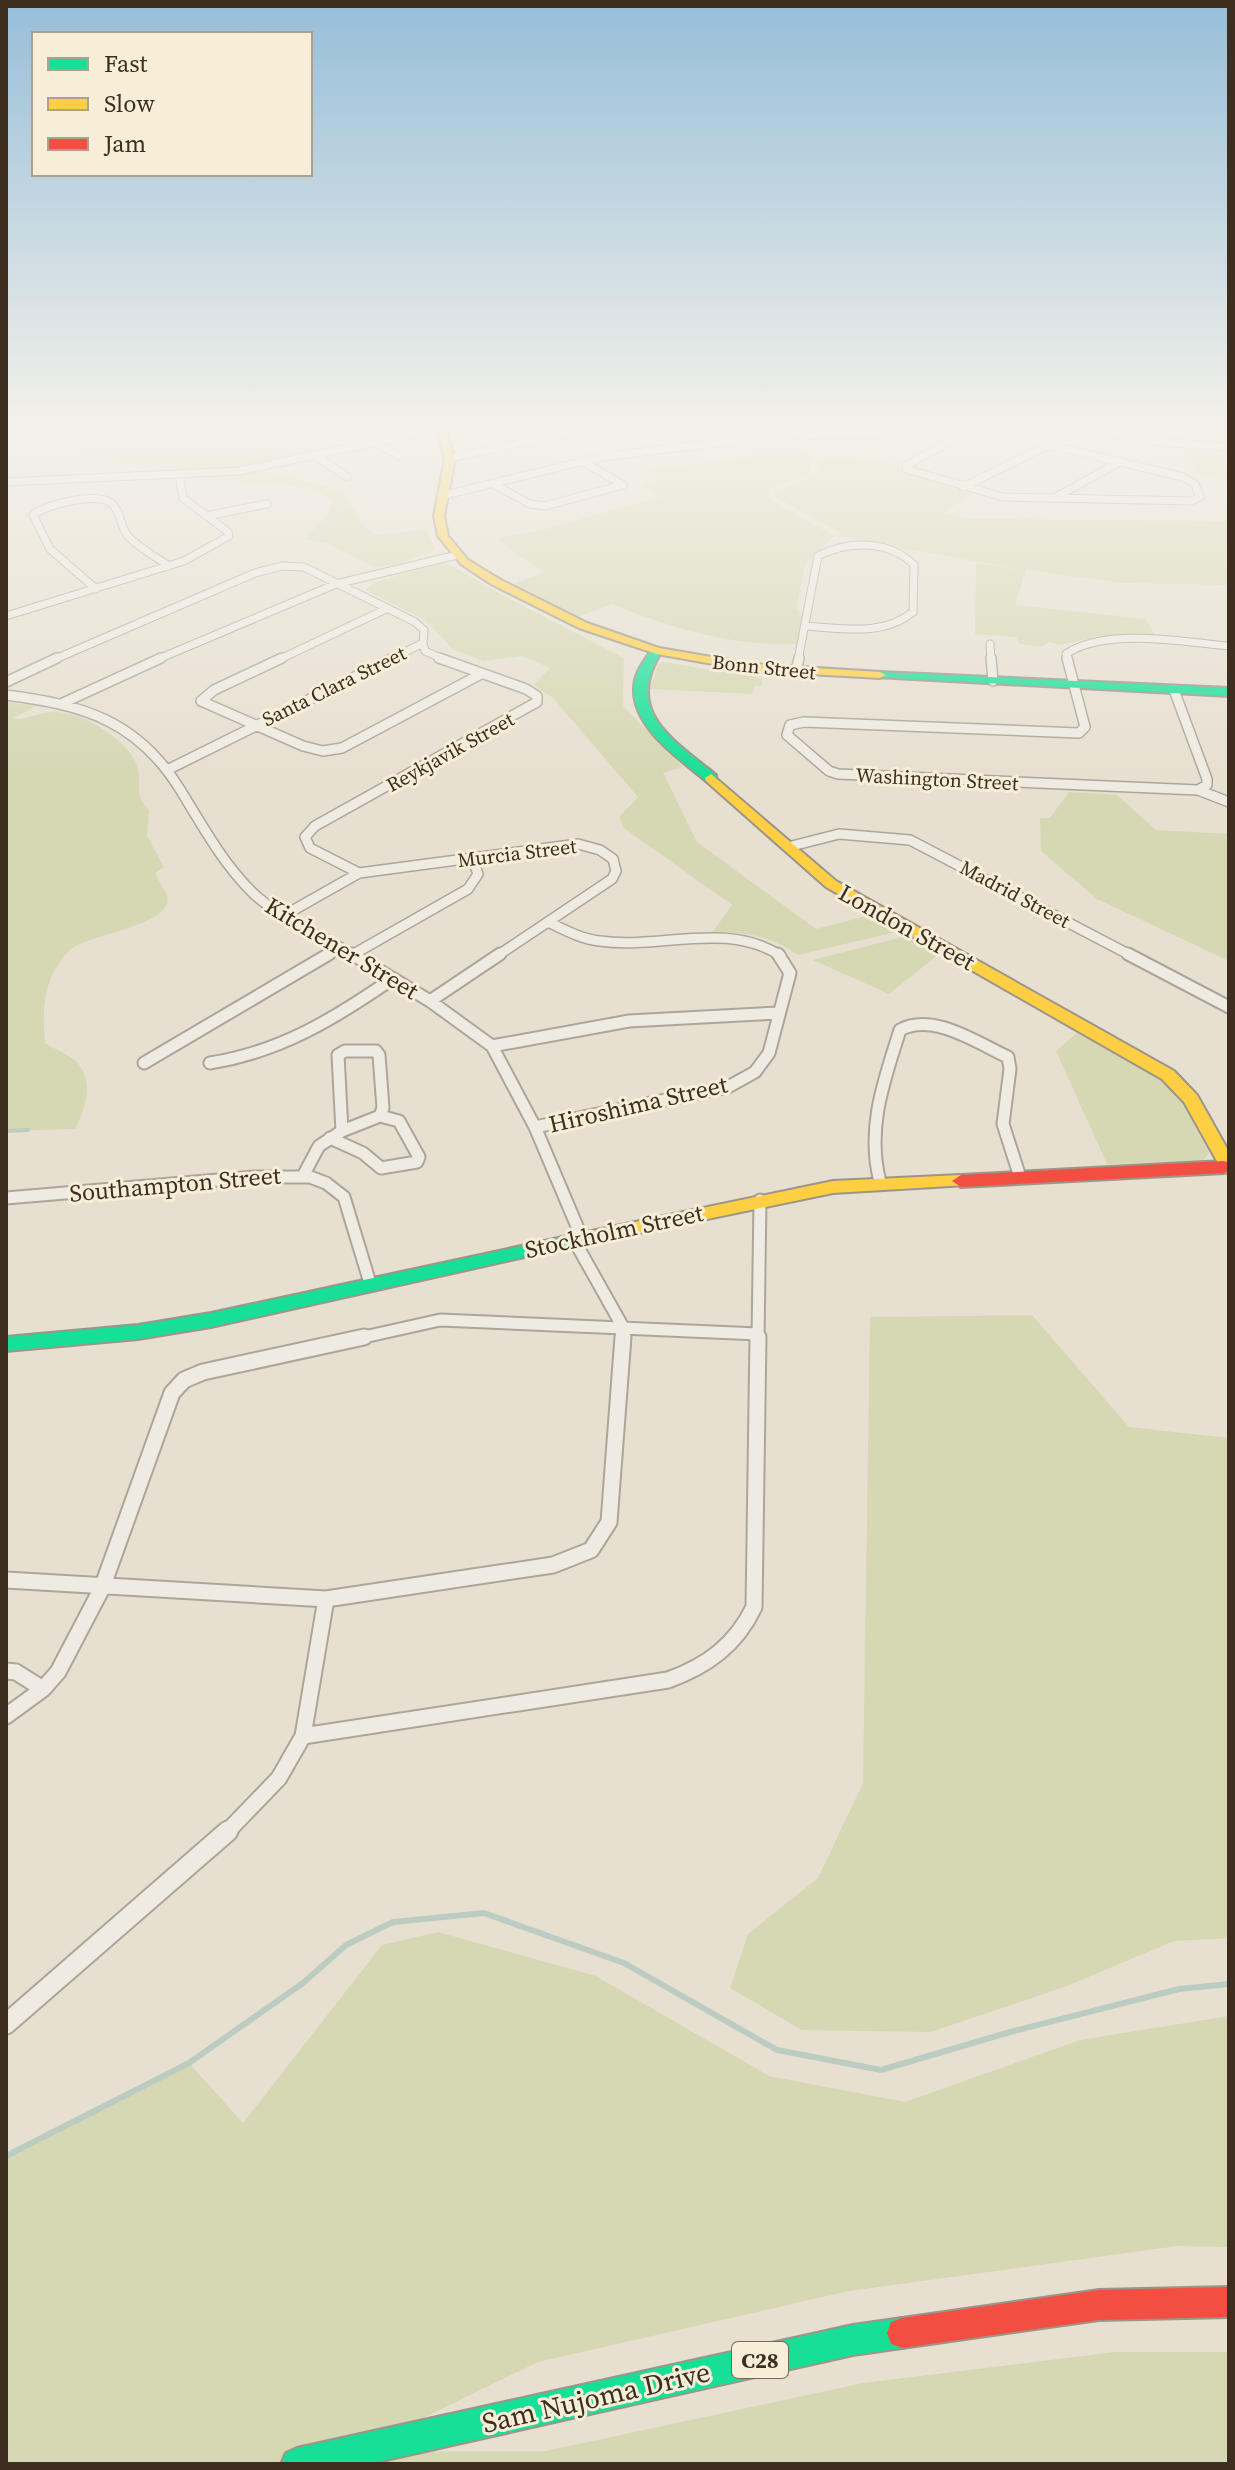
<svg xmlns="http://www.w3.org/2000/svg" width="1235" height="2470" font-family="'Source Serif 4',serif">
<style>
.green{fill:#d6d7b3}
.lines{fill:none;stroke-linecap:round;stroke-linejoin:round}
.stream-far1{stroke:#bcccc2;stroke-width:4}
.stream{stroke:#bcccc2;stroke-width:6}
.street-far4-casing{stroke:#ada599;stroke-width:9}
.street-far3-casing{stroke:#ada599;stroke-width:12}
.street-far2-casing{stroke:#ada599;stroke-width:15}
.street-far1-casing{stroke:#ada599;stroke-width:19}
.street-casing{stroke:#ada599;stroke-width:23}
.fast-casing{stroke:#9c958a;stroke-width:4}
.slow-casing{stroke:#9c958a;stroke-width:4}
.jam-casing{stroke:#9c958a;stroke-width:4}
.street-far4{stroke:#efebe3;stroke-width:7}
.street-far3{stroke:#efebe3;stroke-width:9}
.street-far2{stroke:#efebe3;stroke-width:11}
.street-far1{stroke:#efebe3;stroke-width:15}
.street{stroke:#efebe3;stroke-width:19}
.fast{fill:#16e098;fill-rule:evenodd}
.slow{fill:#ffcf43;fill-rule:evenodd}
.jam{fill:#f24e42;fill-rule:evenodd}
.labels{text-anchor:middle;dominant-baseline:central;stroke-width:6;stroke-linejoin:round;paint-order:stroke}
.far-street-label{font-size:20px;fill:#3d2e20;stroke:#f7eed8}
.shield{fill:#f7eed8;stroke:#756857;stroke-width:2}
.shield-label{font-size:22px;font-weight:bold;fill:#3d2e20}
.street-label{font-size:24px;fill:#3d2e20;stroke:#f7eed8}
.near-street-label{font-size:28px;fill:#3d2e20;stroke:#f7eed8}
</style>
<rect width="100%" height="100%" fill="#e7e0d1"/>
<path class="green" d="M6,430H311L316,456L260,469L342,491L363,525L375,535L426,530L435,550L403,562L376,568L329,544L305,539L328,513L333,501C310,481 266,486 238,481L229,478L226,472L179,475L171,462H120L69,450L6,449Z
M800,447L812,462L809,473L769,489L768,498L834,536L805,564L796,610L802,613L798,644C735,647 670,628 612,604L577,617L514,583L545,572L517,555L498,538L541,530L660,497L641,486L670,477L647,469L759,456L754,449L757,448Z
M1186,449L1229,452V481L1198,473Z
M843,457L899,465L901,470L972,494L944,512L971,519L1229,521V585L1124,583L1026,570L1015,605L1146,619L1155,636L1095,637L1061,645L1049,642L1041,647L1020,644L1016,637L975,634L976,563L1022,570L838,536L842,534L774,496L777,491L815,476L820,469L818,458Z
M434,565H450L506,597L624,658C624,674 622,689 623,706L683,767L663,773L697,842L816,929L863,917L896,932L798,955C768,935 746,932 712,933L732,905L624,828L619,817L638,797L553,698L533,685L550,668L522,656L484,661L453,649L425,620L365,590L373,583Z
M663,662L762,678V686H754L752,694L650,689L658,665Z
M6,702L36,706L13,718C25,721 37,713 50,712C77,709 122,736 134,759C146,781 130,791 149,810L147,836L164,867L155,873C158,881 164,888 167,895C176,926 87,934 70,950C43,976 42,1010 45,1043C54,1049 65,1053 73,1059C96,1077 86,1109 75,1129L6,1131Z
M1069,792L1117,795L1156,830L1229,834V961L1097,899L1041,851L1040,818H1050Z
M906,936L939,954L889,994L813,960Z
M1077,1033L1165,1080L1181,1100L1209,1153L1203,1161L1107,1164L1056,1051Z
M1032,1315L1129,1427L1229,1438V1938L1174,1941L1067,1986L931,2032L802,2030L730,1988L748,1934L818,1878L863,1783L870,1317Z
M438,1932L596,1976L769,2076L905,2102L1080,2040L1229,2016V2247L1178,2246L849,2291L538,2362L353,2452L546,2451L863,2383L1115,2352H1229V2464H6V2156L189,2063L243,2123L382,1945Z"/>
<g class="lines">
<path class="stream-far1" d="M6,1131L28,1130"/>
<path class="stream" d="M6,2156L189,2063L303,1983L346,1945L393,1922L484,1913L624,1963L777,2050L881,2070L1010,2032L1179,1989L1229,1984"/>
<defs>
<path id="street-far4" d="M354,430L358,447
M793,430L799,436L960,430
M1090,430L1158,442L1229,447
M941,431L949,442L907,465L906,469L1003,497L1191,501L1200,497L1195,484L1183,477L1049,445
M375,443L399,456
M316,456L347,477
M450,458L582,430
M6,482L239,471L432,430
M493,484L530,504L545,506L623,485L582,461
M963,487L1079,430
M441,496L601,457L732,441L723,430
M1056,497L1120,462
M206,516L267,504
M96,589L50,549L33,515C47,504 96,492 111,503C121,510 120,527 128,536C139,548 156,557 169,566
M6,616L184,561L229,536L228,532L183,498L179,475
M423,643L425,651L445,660
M990,644L991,660
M53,660L255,573L282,566L304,567L415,622L424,630L423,643L389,660
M156,660L336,584L457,555
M278,660L386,609
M798,660L818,556C848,540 889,540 914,565L913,612C882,637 842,628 805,626
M1068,660L1066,654C1106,627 1183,642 1229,646"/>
<path id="street-far3" d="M282,658L214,690L201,701L303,746L323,751L342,748L481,674
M991,658L993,681
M1067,658L1085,727L1079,733L804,722L790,725L787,735L829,771L838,774L1198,790L1207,785V779L1174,690
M796,672L799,658
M6,682L57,658
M6,695C83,705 138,720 181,791C202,825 222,862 251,891C274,915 325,938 355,956
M63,703L161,658
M167,770L393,658
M1198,790L1229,802
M788,847L839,834L910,840L1132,956
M359,873L310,848L305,837L315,826L537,702V696L526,689L439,658
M283,916L359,873L578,844L600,850L613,859L616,871L612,879L497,956
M548,922C565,930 581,939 600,941C660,950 726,920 781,956
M352,955L468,889L478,874L472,857
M325,956L339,948"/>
<path id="street-far2" d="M352,954L430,1001L492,1046L535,1127L582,1238
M1128,954L1229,1007
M430,1001L500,954
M492,1046L629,1021L778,1013
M345,1051H376L379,1055L383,1108L380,1116L342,1131L338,1055Z
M144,1063L329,954
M210,1063C280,1052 334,1019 392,979
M535,1127L728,1087L755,1072L769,1053L790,973L778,954
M330,1138L363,1153L381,1168L417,1162L419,1157L399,1121L380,1116
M303,1176L319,1146L342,1131
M880,1182C866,1128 884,1081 900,1030C933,1012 977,1043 1008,1057L1010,1069L1003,1124L1020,1177
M6,1198L254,1177H310L326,1183L344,1197L370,1283
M574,1240L624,1329L623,1339
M355,1339L440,1320L758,1334
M758,1339L760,1200"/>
<path id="street-far1" d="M6,1580L326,1599L553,1565L591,1550L609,1522L623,1337
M6,1671L16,1672L43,1689
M6,1716L43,1689L58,1672L102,1588L172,1393L184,1380L203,1372L364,1337
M303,1736L668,1680C707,1666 736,1645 754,1607L758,1337
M226,1833L279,1778L303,1736L326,1599"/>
<path id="street" d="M6,2024L228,1831"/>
<path id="fast" d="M656,648L662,651C623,711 672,739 716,775V781H706C680,759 632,728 634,688C634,673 644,661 652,649Z
M880,672L1229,688V696L876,677V673Z
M577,1234L586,1240L583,1244L211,1327L138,1339L6,1351V1337L138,1325L211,1313Z
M902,2318L913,2322L917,2333L913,2344L902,2348L853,2355L368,2464H281L286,2453L297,2448L853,2325Z"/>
<path id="slow" d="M437,430H445L455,459L444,516L448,536L468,560L499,579L587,623L659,648L752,664L880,672L886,675L880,678L752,671L657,654L579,628L491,584L461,564L438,536L434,516L445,459Z
M711,774L836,881L1174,1071L1197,1095L1229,1152V1173L1218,1171L1215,1167L1218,1163L1184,1102L1162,1079L826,887L706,781L705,778Z
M961,1175L967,1177L970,1181L967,1185L833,1193L577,1246L568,1240L577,1234L833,1181Z"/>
<path id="jam" d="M1224,1161L1229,1163V1171L1224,1173L961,1187L952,1181L961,1175Z
M1229,2287V2317L1099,2320L902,2348L891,2344L887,2333L891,2322L902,2318L1099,2290Z"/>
</defs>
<use href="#street-far4" class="street-far4-casing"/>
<use href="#street-far3" class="street-far3-casing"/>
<use href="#street-far2" class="street-far2-casing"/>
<use href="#street-far1" class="street-far1-casing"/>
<use href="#street" class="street-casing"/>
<use href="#fast" class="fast-casing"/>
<use href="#slow" class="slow-casing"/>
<use href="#jam" class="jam-casing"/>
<use href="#street-far4" class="street-far4"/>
<use href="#street-far3" class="street-far3"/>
<use href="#street-far2" class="street-far2"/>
<use href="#street-far1" class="street-far1"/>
<use href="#street" class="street"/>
<use href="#fast" class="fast"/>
<use href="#slow" class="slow"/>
<use href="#jam" class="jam"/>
</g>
<linearGradient id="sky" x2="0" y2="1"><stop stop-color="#96bed9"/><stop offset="0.55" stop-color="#f4f1ea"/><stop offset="1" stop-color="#f4f1ea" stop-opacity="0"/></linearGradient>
<rect width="1235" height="776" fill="url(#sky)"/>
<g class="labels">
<g class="far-street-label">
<text transform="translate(764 667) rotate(6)">Bonn Street</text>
<text transform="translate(334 686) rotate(-26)">Santa Clara Street</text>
<text transform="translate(450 752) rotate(-29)">Reykjavik Street</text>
<text transform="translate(937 779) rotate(3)">Washington Street</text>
<text transform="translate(517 853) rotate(-7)">Murcia Street</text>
<text transform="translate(1015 894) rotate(28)">Madrid Street</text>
</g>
<rect class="shield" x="732" y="2342" width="56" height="36" rx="6"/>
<g class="shield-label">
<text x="760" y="2360">C28</text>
</g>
<g class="street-label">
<text transform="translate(907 927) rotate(29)">London Street</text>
<text transform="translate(342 948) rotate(31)">Kitchener Street</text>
<text transform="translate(638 1104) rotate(-13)">Hiroshima Street</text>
<text transform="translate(175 1184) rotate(-5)">Southampton Street</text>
<text transform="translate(614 1231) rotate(-12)">Stockholm Street</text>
</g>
<g class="near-street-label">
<text transform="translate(596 2397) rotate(-13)">Sam Nujoma Drive</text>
</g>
</g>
<rect width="1235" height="2470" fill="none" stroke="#3d2e20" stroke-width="16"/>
<rect x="32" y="32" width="280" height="144" fill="#f7eed8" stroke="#ada18e" stroke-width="2"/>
<rect x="48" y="58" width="40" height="12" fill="#16e098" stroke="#ada18e" stroke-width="2"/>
<text x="104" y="72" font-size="24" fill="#3d2e20">Fast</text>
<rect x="48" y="98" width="40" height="12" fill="#ffcf43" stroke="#ada18e" stroke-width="2"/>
<text x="104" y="112" font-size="24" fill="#3d2e20">Slow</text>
<rect x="48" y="138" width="40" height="12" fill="#f24e42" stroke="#ada18e" stroke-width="2"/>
<text x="104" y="152" font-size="24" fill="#3d2e20">Jam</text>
</svg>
